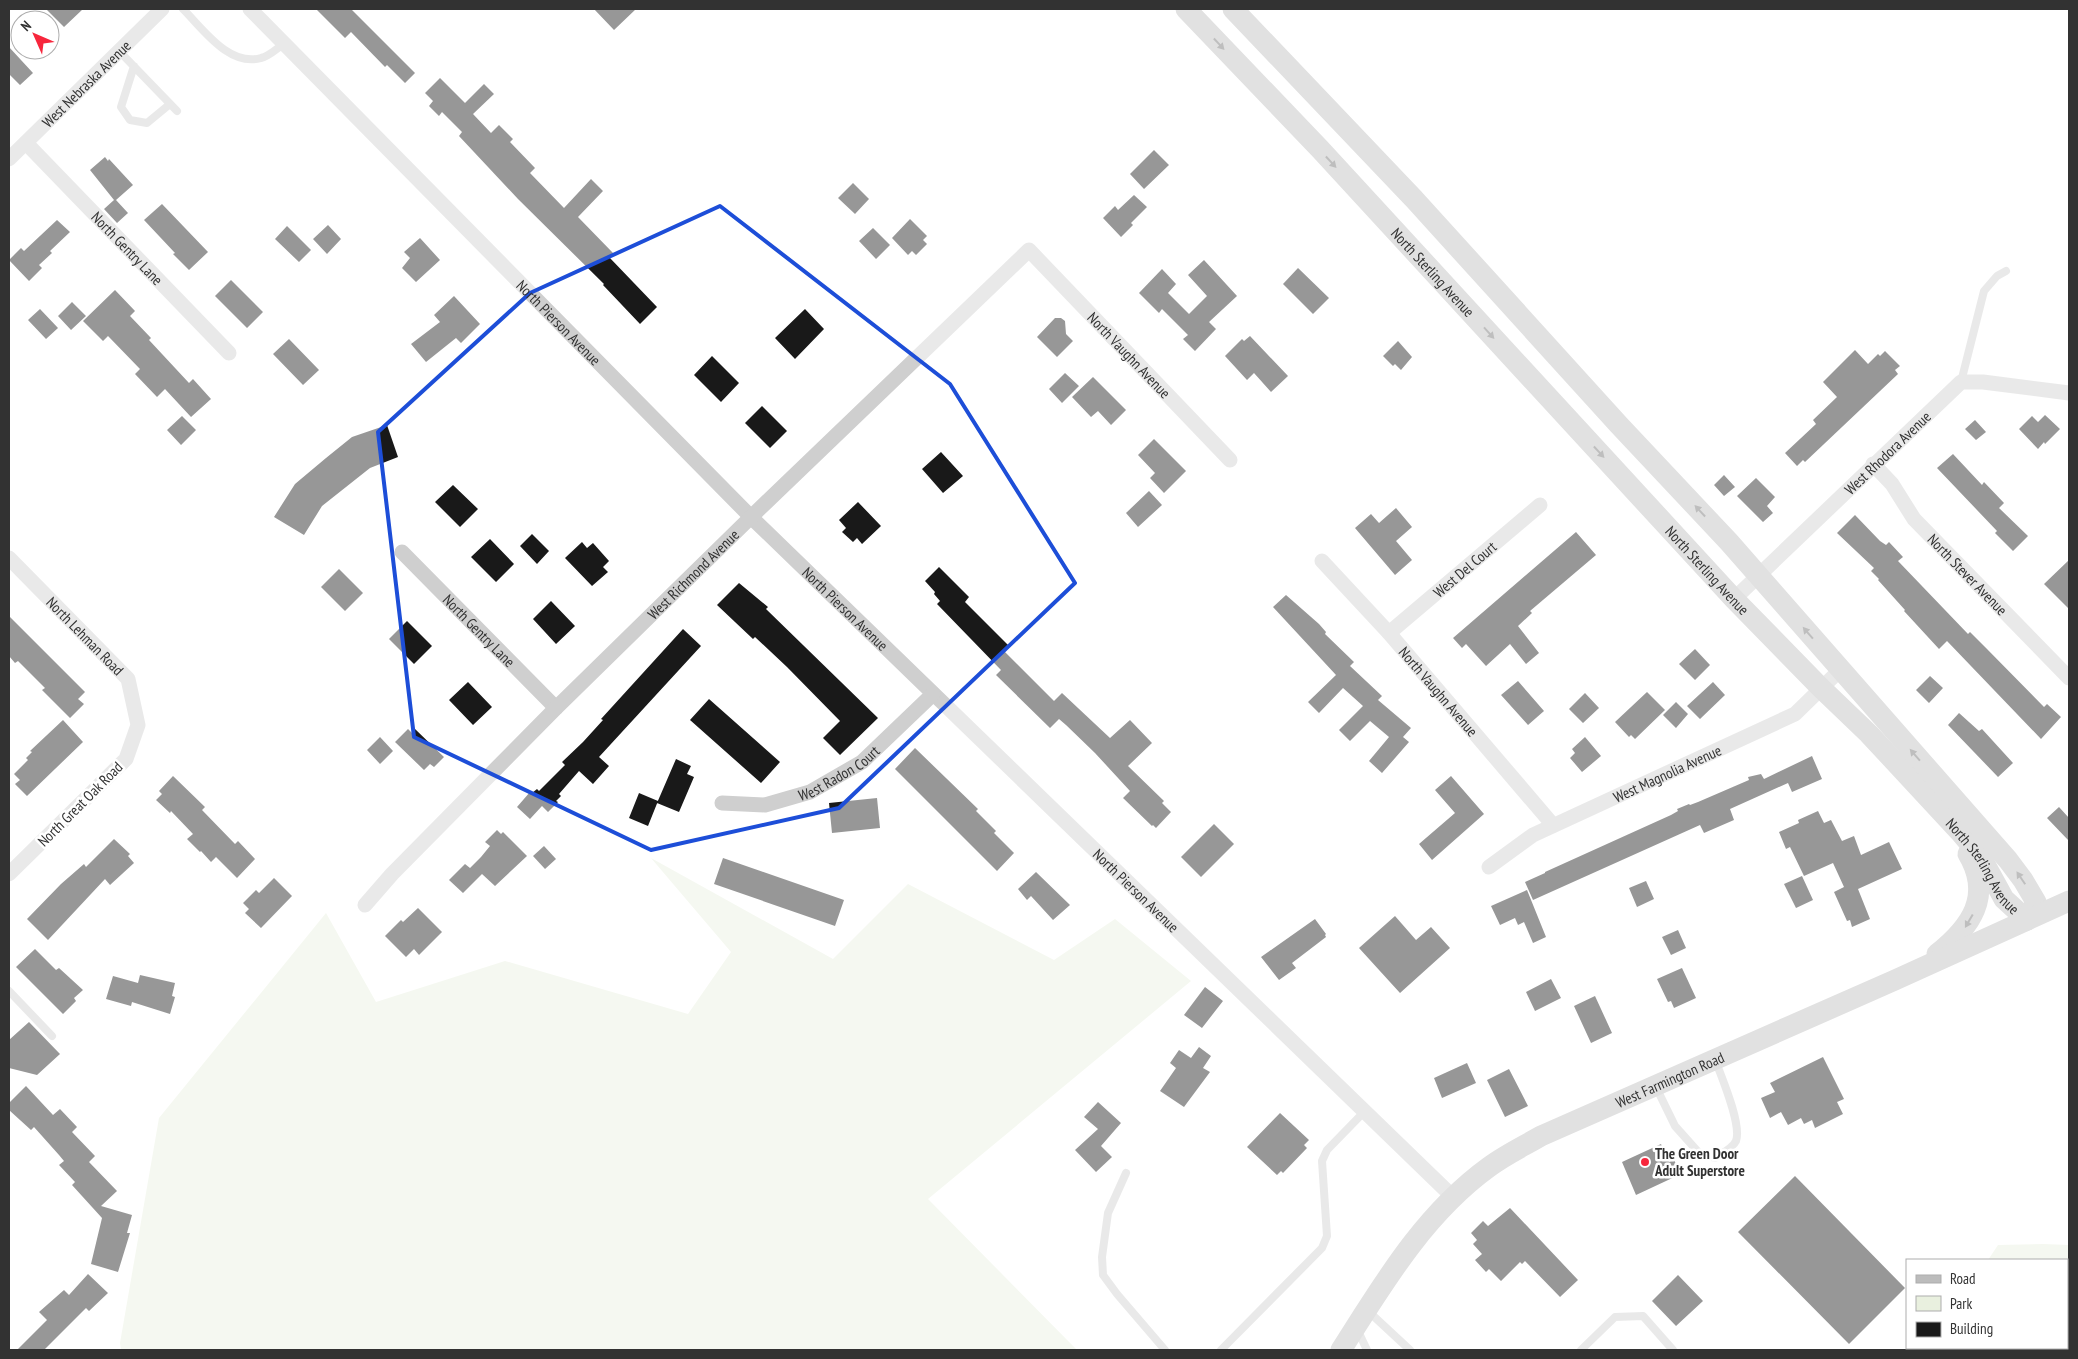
<svg xmlns="http://www.w3.org/2000/svg" width="2078" height="1359" font-family="'PT Sans Narrow',sans-serif">
<style>
.green{fill:#e9f0df}
.building{fill:#191919}
.lines{fill:none;stroke-linecap:round;stroke-linejoin:round}
.service{stroke:#cfcfcf;stroke-width:8}
.minor{stroke:#cfcfcf;stroke-width:15}
.secondary{stroke:#bcbcbc;stroke-width:21}
.oneway{fill:#707070}
.marked{fill:none;stroke:#1d4ed8;stroke-width:4;stroke-linejoin:round}
.poi-dot{fill:#f7263c;stroke:#fff;stroke-width:2}
.labels{text-anchor:middle;dominant-baseline:central;stroke-width:5;stroke-linejoin:round;paint-order:stroke}
.street-label{font-size:15px;fill:#323232;stroke:#fff}
.poi-label{font-size:15px;font-weight:bold;fill:#323232;stroke:#fff;text-anchor:start}
</style>
<rect width="100%" height="100%" fill="#fff"/>
<path class="green" d="M651,858L833,959L908,884L1054,960L1115,919L1191,981L928,1199L1077,1350H121L120,1343L159,1118L326,913L376,1002L505,961L688,1014L731,952Z
M2043,1244L2069,1245V1350H1960L1959,1348H2067V1260H1988L1998,1245Z"/>
<path class="building" d="M46,9H83L64,27Z
M316,9H351L415,73L405,83L387,65L385,67L351,32L345,38Z
M594,9H636L614,30Z
M9,47L33,73L20,85L9,74Z
M440,78L465,103L484,84L494,94L473,114L491,133L499,125L513,139L510,142L535,168L530,173L564,208L591,179L603,191L578,217L613,253L609,257L657,307L640,324L603,285L604,284L518,199L459,136L462,132L442,112L439,116L429,106L433,101L425,93Z
M1154,150L1169,165L1144,189L1130,174Z
M105,157L108,161L109,159L133,185L116,200L128,213L117,223L104,209L114,200L90,170Z
M853,183L869,199L855,214L838,198Z
M1134,195L1147,207L1131,223L1133,225L1121,237L1103,218L1115,206L1118,210Z
M162,204L208,252L189,270L173,254L175,253L144,220Z
M910,219L927,236L923,240L927,244L916,255L912,251L908,255L892,238Z
M57,220L70,232L50,251L52,253L39,265L42,268L29,281L9,260L21,248L24,251Z
M328,225L341,239L327,254L313,239Z
M287,226L311,250L299,262L275,239Z
M873,228L890,245L876,259L859,241Z
M420,238L440,260L416,282L402,268L410,258L404,252Z
M1204,260L1237,296L1209,322L1216,329L1195,351L1183,339L1188,335L1162,309L1159,313L1139,293L1162,269L1176,284L1168,293L1189,314L1207,296L1188,275Z
M1298,268L1329,298L1313,314L1283,284Z
M231,280L263,312L247,328L215,296Z
M115,290L135,311L130,316L151,338L149,340L189,383L193,379L211,399L191,417L165,389L157,397L135,374L140,369L108,336L103,341L83,321Z
M454,296L480,324L461,343L456,338L426,362L411,344L440,322L434,315Z
M72,302L86,316L71,330L58,316Z
M40,309L58,328L46,339L28,320Z
M805,309L824,329L795,359L775,338Z
M1055,318H1061L1065,321L1066,334L1073,341L1057,357L1037,337Z
M1250,336L1288,376L1271,392L1254,373L1247,380L1225,356L1242,339L1244,341Z
M289,339L319,370L303,385L273,354Z
M1398,341L1412,357L1401,370L1395,364L1393,366L1383,356Z
M1855,350L1868,364L1878,354L1880,356L1885,351L1900,366L1895,370L1898,374L1805,462L1803,460L1797,466L1785,453L1816,424L1813,420L1837,397L1823,382Z
M712,356L739,383L721,402L694,375Z
M1065,373L1079,386L1062,403L1049,389Z
M1093,377L1126,410L1111,425L1098,411L1091,417L1072,397Z
M762,406L787,431L770,448L745,423Z
M2045,415L2060,429L2045,444L2044,442L2038,449L2019,429L2032,416L2038,422Z
M182,416L196,430L181,445L167,430Z
M1975,420L1986,432L1976,440L1965,429Z
M387,425L398,457L370,468L322,506L304,535L274,517L295,484L326,458L352,437Z
M1154,439L1186,471L1164,493L1150,478L1155,473L1138,455Z
M941,452L963,476L943,493L922,469Z
M1953,454L1982,485L1984,482L2004,503L1999,508L2028,536L2013,551L1995,533L1997,531L1937,468Z
M1724,475L1735,487L1724,496L1714,485Z
M1756,478L1775,497L1767,506L1773,513L1763,522L1737,496Z
M453,485L478,509L460,527L435,502Z
M1149,491L1162,505L1138,527L1126,513Z
M858,502L881,526L862,544L857,538L853,542L842,532L846,528L839,520Z
M1396,508L1412,527L1396,541L1412,560L1395,575L1355,528L1371,514L1379,523Z
M1855,515L1880,541L1886,545L1889,542L1903,557L1898,561L1968,634L1970,632L1987,649L2044,707L2047,704L2061,717L2041,739L1947,641L1939,649L1904,611L1905,610L1878,580L1879,579L1871,571L1874,568L1837,533Z
M1576,532L1596,555L1530,611L1532,613L1518,626L1539,653L1526,664L1510,644L1486,666L1466,644L1462,648L1453,638Z
M532,534L549,551L537,564L520,546Z
M490,539L514,564L496,582L471,557Z
M582,542L587,548L593,543L609,561L603,567L608,572L592,586L565,558Z
M2069,560V609L2044,584Z
M939,567L969,597L965,602L1008,645L1003,650L1054,701L1062,693L1110,738L1130,720L1152,743L1128,766L1164,801L1162,803L1171,812L1156,828L1153,825L1152,826L1123,798L1130,791L1095,753L1066,725L1059,719L1050,728L996,675L1001,670L937,604L940,601L934,594L935,592L925,581Z
M339,569L363,593L345,611L321,587Z
M739,583L768,607L766,609L878,718L840,755L823,738L840,721L787,667L755,637L753,639L717,605Z
M1286,595L1319,624L1326,632L1325,634L1354,662L1350,666L1382,696L1378,700L1411,728L1403,737L1409,742L1382,773L1369,761L1389,737L1370,721L1350,741L1339,730L1363,706L1343,688L1319,713L1308,702L1336,675L1273,607Z
M551,601L575,626L556,644L533,619Z
M9,616L85,692L78,699L84,704L70,718L42,690L45,688L18,661L15,663L9,656Z
M407,621L432,646L414,664L389,639Z
M683,629L701,646L599,757L609,766L593,784L579,771L559,794L561,796L556,801L558,802L548,812L542,806L530,819L517,807L530,792L532,793L537,789L539,791L565,765L562,762L583,742L603,720L601,719Z
M1695,649L1710,665L1695,680L1679,664Z
M1930,676L1943,688L1929,703L1916,690Z
M1518,681L1544,711L1528,725L1501,695Z
M468,682L492,707L473,725L449,700Z
M1713,682L1725,695L1700,719L1687,706Z
M1647,692L1665,710L1635,739L1631,735L1629,737L1615,722Z
M1585,693L1599,708L1583,723L1569,709Z
M709,699L780,762L761,783L690,720Z
M1676,702L1688,714L1676,728L1663,715Z
M1959,713L1979,731L1982,729L2013,763L1998,777L1948,725Z
M63,720L83,742L27,796L15,784L20,780L14,774L28,760L26,758L32,752L30,751Z
M408,729L412,733L415,729L444,757L434,767L430,764L424,770L395,742Z
M380,737L393,751L380,764L367,750Z
M1585,737L1601,756L1582,772L1570,758L1575,753L1572,749Z
M915,748L978,809L976,811L996,831L994,833L1014,853L997,871L895,769Z
M1812,756L1822,779L1792,792L1788,783L1730,809L1734,820L1704,833L1700,825L1533,900L1525,882L1545,873V872L1671,815L1678,811L1677,809L1689,804L1690,805L1698,802L1749,780L1748,777L1761,774L1764,779Z
M676,759L691,766L687,774L694,777L679,812L657,803Z
M173,776L205,807L202,810L235,844L238,841L255,859L237,878L216,857L211,862L201,851L200,852L187,839L193,834L171,811L170,813L156,800L162,794L159,791Z
M1451,776L1484,814L1432,860L1419,844L1455,813L1435,790Z
M639,793L658,801L648,826L629,818Z
M877,798L880,828L832,833L829,803Z
M2059,807L2069,818V841L2047,818Z
M1818,811L1824,823L1831,820L1842,841L1854,836L1861,855L1889,842L1902,869L1858,889L1870,919L1852,927L1850,920L1847,921L1834,892L1844,887L1833,863L1804,876L1790,847L1786,849L1779,832L1799,823L1798,820Z
M1214,824L1234,844L1201,877L1181,857Z
M497,830L501,834L503,832L527,856L495,886L482,874L463,893L449,880L465,864L470,868L481,857L490,846L485,842Z
M114,839L130,854L128,856L134,863L110,885L105,879L48,940L27,919L61,884L84,864L86,867Z
M544,846L556,859L545,869L533,856Z
M723,858L844,900L835,926L714,884Z
M1036,872L1070,905L1053,920L1031,896L1027,900L1018,889Z
M1802,876L1813,900L1796,908L1784,884Z
M274,878L292,896L261,928L245,913L249,909L243,903L256,890L259,893Z
M1646,881L1654,899L1637,907L1629,888Z
M1527,890L1546,937L1533,943L1524,922L1518,925L1515,918L1500,925L1491,906Z
M418,908L442,932L419,955L414,949L406,957L385,936L401,920L403,922Z
M1395,916L1416,940L1431,927L1450,948L1400,993L1359,948Z
M1315,919L1326,934L1325,935L1326,937L1292,963L1296,968L1279,980L1261,957Z
M1678,930L1686,948L1671,955L1662,937Z
M35,949L56,970L59,968L83,990L74,998L76,1001L63,1014L16,967Z
M1682,968L1696,998L1674,1008L1671,1001L1668,1002L1657,979Z
M140,975L175,983L172,996L175,997L170,1014L132,1002L131,1006L106,999L113,976L138,983Z
M1551,979L1561,998L1535,1011L1526,992Z
M1205,987L1223,1001L1202,1028L1184,1015Z
M1595,996L1612,1033L1591,1043L1574,1006Z
M29,1022L60,1054L37,1075L9,1068V1040Z
M1199,1047L1211,1056L1203,1068L1210,1072L1184,1107L1160,1091L1176,1068L1170,1063L1179,1050L1191,1058Z
M1823,1057L1844,1099L1837,1102L1843,1114L1815,1128L1812,1120L1804,1124L1801,1118L1788,1125L1781,1112L1770,1118L1761,1098L1775,1092L1770,1083Z
M1467,1063L1476,1083L1442,1098L1434,1078Z
M1509,1069L1528,1106L1505,1117L1487,1080Z
M26,1086L53,1115L60,1109L77,1127L72,1132L95,1156L89,1162L117,1191L101,1206L132,1215L127,1233H130L118,1272L91,1264L102,1218L72,1185L75,1182L59,1165L64,1161L59,1155L34,1127L31,1130L9,1110V1103Z
M1098,1102L1121,1123L1101,1146L1112,1157L1096,1172L1075,1150L1098,1129L1084,1117Z
M1280,1113L1309,1140L1304,1145L1307,1148L1283,1173L1281,1171L1277,1175L1247,1147Z
M1661,1144L1669,1162L1674,1160L1681,1174L1636,1195L1622,1162Z
M1795,1176L1905,1288L1849,1344L1738,1232Z
M1510,1208L1578,1280L1560,1297L1525,1261L1522,1264L1520,1262L1501,1281L1489,1269L1486,1272L1475,1260L1482,1254L1473,1244L1477,1240L1471,1233L1483,1221L1488,1226Z
M88,1274L108,1293L89,1311L86,1308L44,1350H17L47,1320L39,1312L64,1290L69,1295Z
M1678,1275L1703,1301L1676,1326L1652,1301Z"/>
<g class="lines">
<path class="service" d="M183,9C203,29 229,67 261,58C270,56 277,48 284,44
M120,52L177,111
M134,66L121,107L130,120L147,123L170,104
M1961,382L1984,291L1997,276L2006,271
M9,991L52,1036
M1656,1087L1675,1126L1700,1154L1715,1158C1722,1153 1732,1149 1736,1141C1742,1125 1722,1078 1716,1062
M1126,1173L1108,1213L1102,1257L1103,1275L1117,1294L1165,1350
M1368,1311L1410,1350
M1357,1329L1367,1350
M1221,1350L1322,1248L1327,1236L1322,1161L1327,1150L1365,1111
M1581,1350L1615,1317L1643,1316L1673,1350"/>
<g class="minor">
<path id="s1" d="M250,9L751,517L1453,1197"/>
<path id="s2" d="M26,143L229,353"/>
<path id="s3" d="M9,159L162,9"/>
<path id="s4" d="M1873,464L1892,484L1914,519L2069,678"/>
<path id="s5" d="M402,552L556,708"/>
<path id="s6" d="M9,558L128,679L138,725L126,759L9,874"/>
<path id="s7" d="M1322,561L1389,633L1553,825"/>
<path id="s8" d="M1734,599L1961,382H1983L2069,393"/>
<path id="s9" d="M1389,633L1540,505"/>
<path id="s10" d="M722,803L765,805L810,792L862,762L933,694"/>
<path id="s11" d="M1489,867L1533,835L1795,714L1840,670"/>
<path id="s12" d="M365,905L392,874L556,708L751,517L1029,250L1230,460"/>
</g>
<g class="secondary">
<path id="s13" d="M1186,9L1320,149L1734,599L1820,687L1869,734L1960,832L1981,857L2004,899L2027,920"/>
<path d="M1233,9L1414,199L1619,425L1729,542L2008,860L2023,880L2036,902L2027,920"/>
<path d="M1937,954C1971,927 1993,896 1968,854"/>
<path id="s14" d="M1341,1350C1383,1284 1424,1214 1489,1167C1505,1155 1524,1146 1541,1136L1895,980L2069,901"/>
</g>
</g>
<defs><path id="oneway-solid" d="M-6-.8H1V-3.2L6.5 0L1 3.2V.8H-6Z" transform="scale(1.25)"/></defs>
<g class="oneway">
<use href="#oneway-solid" transform="translate(1219 44) rotate(47)"/>
<use href="#oneway-solid" transform="translate(1331 162) rotate(47)"/>
<use href="#oneway-solid" transform="translate(1489 333) rotate(48)"/>
<use href="#oneway-solid" transform="translate(1599 452) rotate(47)"/>
<use href="#oneway-solid" transform="translate(1700 511) rotate(-133)"/>
<use href="#oneway-solid" transform="translate(1808 633) rotate(-131)"/>
<use href="#oneway-solid" transform="translate(1915 755) rotate(-131)"/>
<use href="#oneway-solid" transform="translate(2021 878) rotate(-124)"/>
<use href="#oneway-solid" transform="translate(1969 921) rotate(120)"/>
</g>
<path d="M0 0H2078V1359H0ZM720,206L950,384L1075,583L839,808L651,850L414,737L378,432L530,293Z" fill="#fff" fill-opacity=".55" fill-rule="evenodd"/>
<path class="marked" d="M720,206L950,384L1075,583L839,808L651,850L414,737L378,432L530,293Z"/>
<circle class="poi-dot" cx="1645" cy="1162" r="5"/>
<g class="labels">
<g class="street-label">
<text stroke="none"><textPath href="#s3" startOffset="108">West Nebraska Avenue</textPath></text>
<text stroke="none"><textPath href="#s2" startOffset="146">North Gentry Lane</textPath></text>
<text stroke="none"><textPath href="#s13" startOffset="361">North Sterling Avenue</textPath></text>
<text stroke="none"><textPath href="#s1" startOffset="440">North Pierson Avenue</textPath></text>
<text stroke="none"><textPath href="#s12" startOffset="1078">North Vaughn Avenue</textPath></text>
<text stroke="none"><textPath href="#s8" startOffset="212">West Rhodora Avenue</textPath></text>
<text stroke="none"><textPath href="#s9" startOffset="99">West Del Court</textPath></text>
<text stroke="none"><textPath href="#s13" startOffset="766">North Sterling Avenue</textPath></text>
<text stroke="none"><textPath href="#s12" startOffset="466">West Richmond Avenue</textPath></text>
<text stroke="none"><textPath href="#s4" startOffset="146">North Stever Avenue</textPath></text>
<text stroke="none"><textPath href="#s1" startOffset="845">North Pierson Avenue</textPath></text>
<text stroke="none"><textPath href="#s5" startOffset="110">North Gentry Lane</textPath></text>
<text stroke="none"><textPath href="#s6" startOffset="109">North Lehman Road</textPath></text>
<text stroke="none"><textPath href="#s7" startOffset="175">North Vaughn Avenue</textPath></text>
<text stroke="none"><textPath href="#s10" startOffset="124">West Radon Court</textPath></text>
<text stroke="none"><textPath href="#s11" startOffset="202">West Magnolia Avenue</textPath></text>
<text transform="translate(80 804) rotate(-45)">North Great Oak Road</text>
<text stroke="none"><textPath href="#s13" startOffset="1171">North Sterling Avenue</textPath></text>
<text stroke="none"><textPath href="#s1" startOffset="1250">North Pierson Avenue</textPath></text>
<text stroke="none"><textPath href="#s14" startOffset="438">West Farmington Road</textPath></text>
</g>
<g class="poi-label">
<text x="1655" y="1153">The Green Door<tspan x="1655" dy="17">Adult Superstore</tspan></text>
</g>
</g>
<rect width="2078" height="1359" fill="none" stroke="#323232" stroke-width="20"/>
<rect x="1906" y="1259" width="162" height="90" fill="#ffffff" stroke="#adadad"/>
<rect x="1916" y="1275" width="25" height="8" fill="#bcbcbc" stroke="#adadad"/>
<text x="1950" y="1284" font-size="15" fill="#323232">Road</text>
<rect x="1916" y="1296" width="25" height="15" fill="#e9f0df" stroke="#adadad"/>
<text x="1950" y="1309" font-size="15" fill="#323232">Park</text>
<rect x="1916" y="1322" width="25" height="15" fill="#191919" stroke="#adadad"/>
<text x="1950" y="1334" font-size="15" fill="#323232">Building</text>
<g transform="translate(35 35) rotate(315)"><circle r="24" fill="#ffffff" stroke="#adadad"/>
<path d="M0-4L9 19L0 12L-9 19Z" fill="#f7263c"/>
<text y="-8" font-size="14" font-weight="bold" text-anchor="middle" fill="#323232">N</text>
</g>
</svg>
